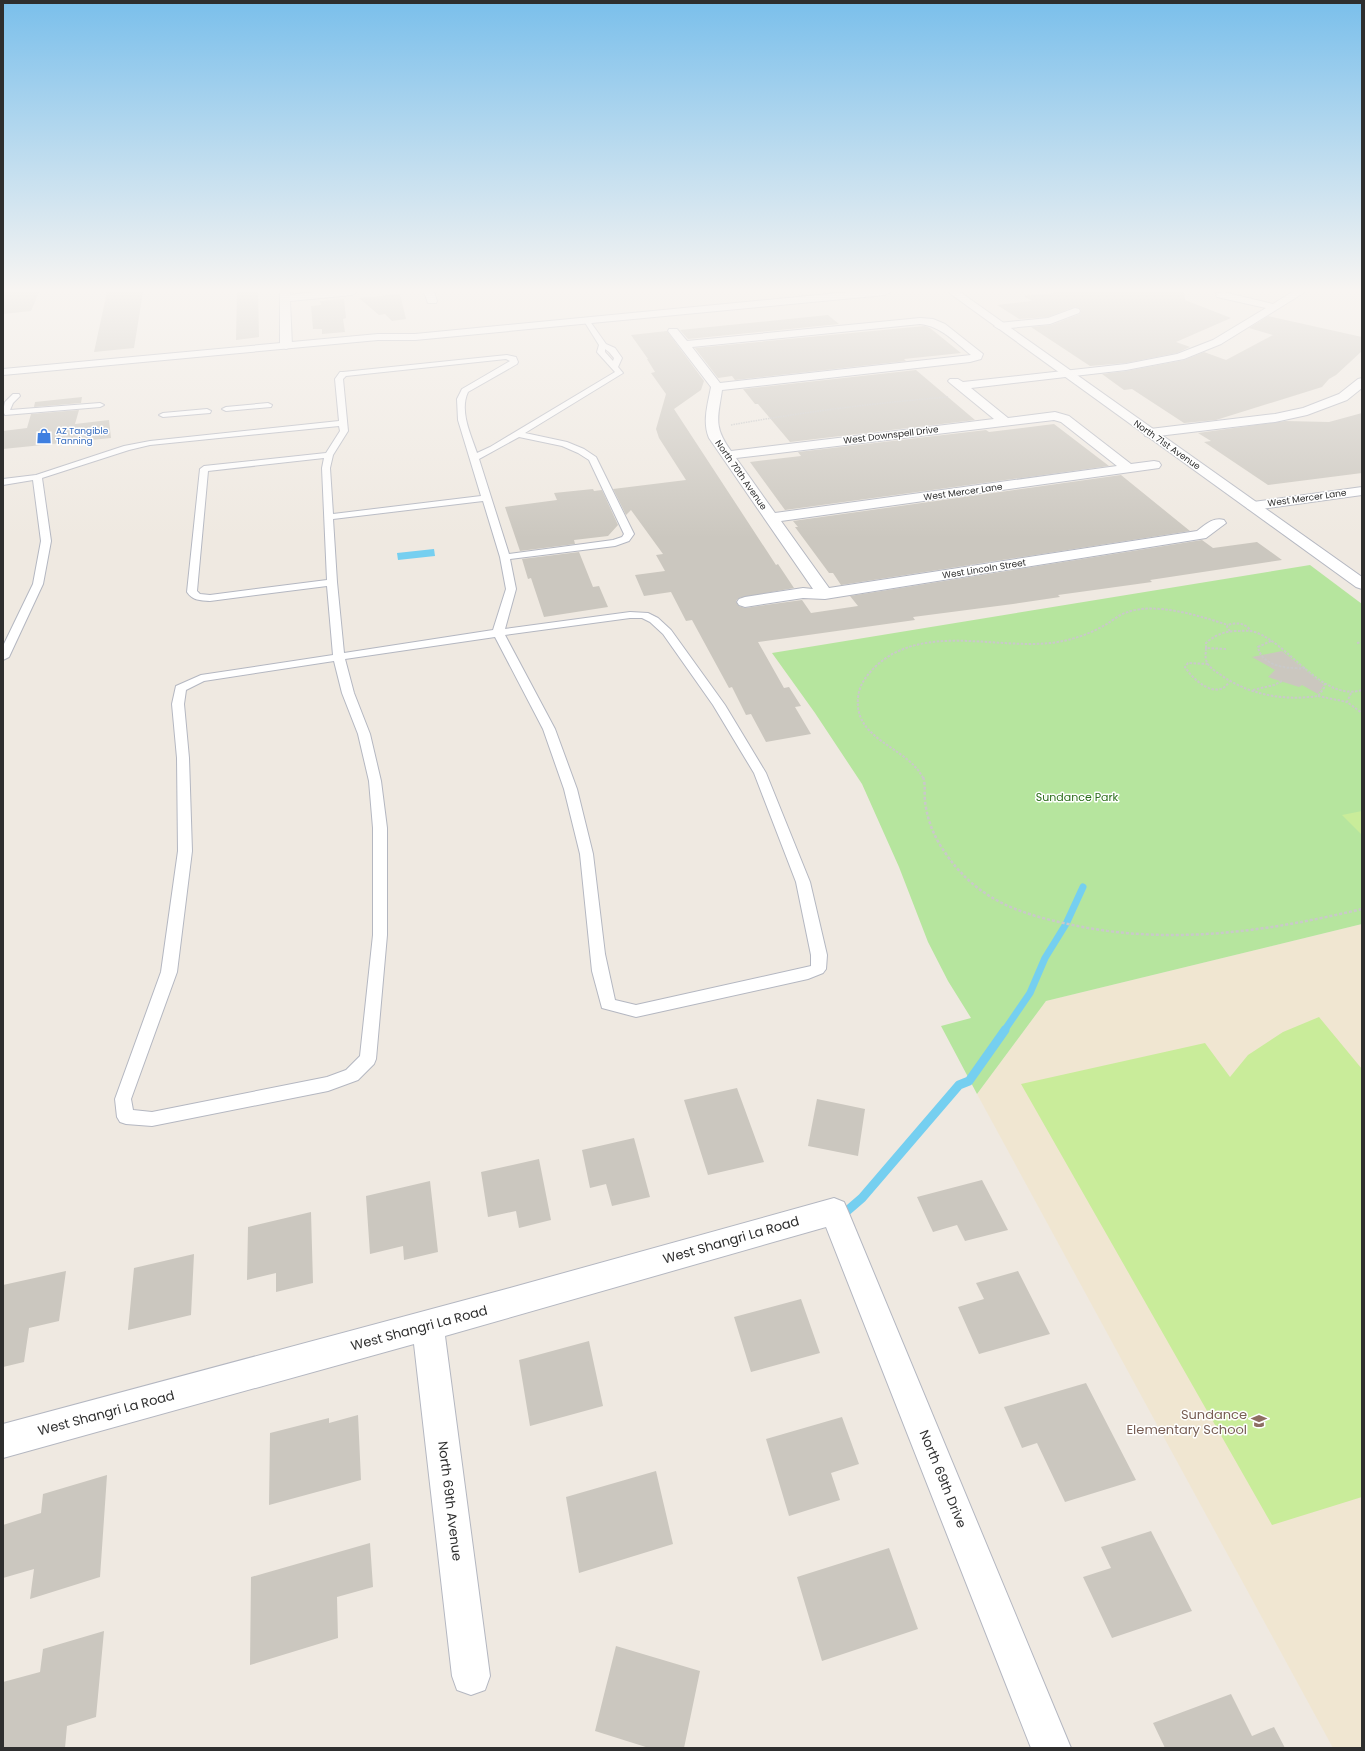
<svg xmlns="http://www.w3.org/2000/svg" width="1365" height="1751" font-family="Poppins,sans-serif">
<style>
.education{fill:#f0e6d1}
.green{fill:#b6e59e}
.pitch{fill:#c9ec9a}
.water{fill:#75cff0}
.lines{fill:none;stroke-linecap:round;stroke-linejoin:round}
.stream-far1{stroke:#75cff0;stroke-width:7}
.stream{stroke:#75cff0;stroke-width:9}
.building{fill:#cbc7bf}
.service-casing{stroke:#b4b7c1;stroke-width:2}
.minor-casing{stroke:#b4b7c1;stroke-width:2}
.tertiary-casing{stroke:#b4b7c1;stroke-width:2}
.secondary-casing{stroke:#b4b7c1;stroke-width:2}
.path-far2{stroke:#c9c9c9;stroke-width:1.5;stroke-dasharray:1.5 1;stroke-linecap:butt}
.path-far1{stroke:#c9c9c9;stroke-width:2;stroke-dasharray:2.5 1.5;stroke-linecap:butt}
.path{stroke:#c9c9c9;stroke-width:2.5;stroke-dasharray:3 2;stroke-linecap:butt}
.service{fill:#fff;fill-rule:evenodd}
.minor{fill:#fff;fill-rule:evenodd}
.tertiary{fill:#fff;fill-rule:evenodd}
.secondary{fill:#fff;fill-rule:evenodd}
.labels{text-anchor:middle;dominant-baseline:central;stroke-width:3;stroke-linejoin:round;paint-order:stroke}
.far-shop-label{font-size:9px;fill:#366cbe;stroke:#fff;text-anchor:start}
.far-street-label{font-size:9px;fill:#2e2e2e;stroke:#fff}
.park-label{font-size:11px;fill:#2c6e1b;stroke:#fff}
.near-street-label{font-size:13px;fill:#2e2e2e;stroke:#fff}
.near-education-label{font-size:13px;fill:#785e54;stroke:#fff;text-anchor:end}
</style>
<rect width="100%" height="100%" fill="#efe9e1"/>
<path class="education" d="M1362,924V1748H1333L977,1094L1046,1001Z"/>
<path class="green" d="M1310,565L1362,604V924L1046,1001L977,1094L941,1026L971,1018L948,981L928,942L899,867L862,784L815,713L772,653Z"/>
<path class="pitch" d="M1362,811V835L1342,815Z
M1319,1017L1362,1069V1497L1272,1525L1021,1084L1205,1043L1230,1077L1248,1055L1283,1032Z"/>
<path class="water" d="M434,549L435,556L398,560L397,553Z"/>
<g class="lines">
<path class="stream-far1" d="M1004,1031L1030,993L1045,958L1066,924L1083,887"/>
<path class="stream" d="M840,1217L862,1198L959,1085L969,1081L1005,1030"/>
</g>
<path class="building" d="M3,292H39L31,311L3,314Z
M107,292H143L134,348L94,352Z
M237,292H258L259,337L236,340Z
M1063,292H1184L1185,300L1231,318L1176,342L1190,347L1177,353L1126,363L1090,366L1031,327L1051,325L1080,314L1081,310L1079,308L1074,307L1048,317L1019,319L997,305L1032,301L1024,296Z
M400,294L406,319L392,321L385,314L379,315L359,298Z
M344,299L346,318L343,319L345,332L322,334V329H313L311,306L321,305L320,301Z
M828,315L839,324L688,339L680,330Z
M1268,316L1362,337V351L1336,375L1329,379L1322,387L1216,420L1184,423L1132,389L1124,390L1102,374L1126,371L1184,360L1204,352L1226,360L1273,335L1249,328Z
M925,326L930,328L961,353L904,359L906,361L735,380L732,376L718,378L695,348Z
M667,331L704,381L701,390L674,409L776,565L778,564L794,588L739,598L736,601L739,606L745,608L802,600L811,613L858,606L850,596L1202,540L1213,548L1257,542L1282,560L1150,580L1152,582L1058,595L1060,597L1013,604L913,617L915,620L758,642L784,688L789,687L801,706L795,707L811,734L766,742L751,714L746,715L732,687L729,688L692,620L686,621L671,592L644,596L635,575L665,571L656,555L663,554L631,510L626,515L613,489L686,480L659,438L656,429L666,394L651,373L655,372L647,359H648L631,335Z
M916,370L975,420L790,442L758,404H755L743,389Z
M82,397L81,403L34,407L35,402Z
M79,410L75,424L109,420L111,438L3,449V431L27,428L31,414Z
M1362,413V473L1268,485L1204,442L1211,441L1198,433L1285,421L1329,422Z
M1054,424L1109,466L785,510L750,462L801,456L798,452L986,430L989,432Z
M1121,475L1190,531L841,585L833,573H829L795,527H798L793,521Z
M593,489L594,491L602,490L618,525L608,536L574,540L575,544L520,551L505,507L557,500L554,493Z
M579,552L593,587L599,586L608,607L544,617L531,578L528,579L522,559Z
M1282,651L1324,685L1318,694L1302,685L1299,687L1268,677L1275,670L1252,657Z
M737,1088L764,1162L708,1175L684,1100Z
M817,1099L865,1109L858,1156L808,1146Z
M634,1138L650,1197L612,1206L606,1184L590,1188L582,1150Z
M539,1159L551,1220L519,1228L516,1211L488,1217L481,1172Z
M982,1180L1008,1230L965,1241L957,1225L933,1232L917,1197Z
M430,1181L438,1252L404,1260L403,1246L370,1254L366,1196Z
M311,1212L313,1283L276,1292V1273L247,1280L248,1227Z
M194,1254L191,1315L128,1330L134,1268Z
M66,1271L59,1321L29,1328L24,1362L3,1367V1285Z
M1018,1271L1050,1334L979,1354L958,1307L984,1299L976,1283Z
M801,1299L820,1353L751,1372L734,1317Z
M589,1341L603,1406L530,1426L519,1360Z
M1086,1383L1136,1480L1065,1502L1037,1443L1022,1448L1004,1407Z
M358,1415L361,1480L269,1505L270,1433L329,1418V1423Z
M842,1417L859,1464L831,1473L840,1500L789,1516L766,1439Z
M656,1471L673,1544L579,1573L566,1497Z
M107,1475L100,1577L30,1599L34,1569L3,1578V1525L41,1513L43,1494Z
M1151,1531L1192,1611L1112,1638L1083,1577L1111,1568L1101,1547Z
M370,1543L373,1587L337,1597L338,1638L250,1665L251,1577Z
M889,1548L918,1629L822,1661L797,1577Z
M104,1631L96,1717L67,1726L65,1748H3V1682L40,1672L43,1649Z
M616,1646L700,1671L684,1748H649L595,1731Z
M1231,1694L1252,1736L1274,1727L1285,1748H1165L1153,1723Z"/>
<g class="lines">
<defs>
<path id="service" d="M587,319L589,320L606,344L615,348L622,358L618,367L623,373L525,433L567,442L584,449L596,457L634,534L629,541L615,546L510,559L516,589L505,629L630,612L648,613L658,618L671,630L725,705L766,773L810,882L827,955L826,969L823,973L808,979L636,1017L602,1008L592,971L580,854L564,789L543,729L495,637L345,659L354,693L370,734L381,781L387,828V935L376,1059L374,1064L358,1080L328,1091L152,1126L126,1124L120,1122L117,1117L115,1099L161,972L178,851L177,758L172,704L176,686L201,675L333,655L327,586L210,601C200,600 193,601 187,592L200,469L204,466L326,453L340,431L339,426L150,445L129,450L42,478L51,541L43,584L9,657L3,660V646L33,584L41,541L33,480L3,485V479L36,475L124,446L150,441L339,421L335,379L340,372H343L507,355L516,357L518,362L517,364L468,392C459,411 471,435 477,453L490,447L615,372L597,352L599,345L584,321ZM605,349L609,352L614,358L613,361L605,352ZM506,359L510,361L462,389L457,399L458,420L481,496L333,514L330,468L333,455L348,431L343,379L346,376ZM519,437L562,446L578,453L589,460L624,534L622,537L613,540L509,554L479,459ZM324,458L322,468L327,580L210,595L200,594L197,591L208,471ZM483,501L500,557L506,589L493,630L344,653L337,582L333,519ZM630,618H642L650,622L663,634L713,705L754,773L796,882L811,955V966L636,1005L615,1000L605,954L593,854L577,789L555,729L505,635ZM334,661L342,693L358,734L369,781L373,828V935L360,1056L346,1070L327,1077L152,1112L133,1110L131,1099L177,972L192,851L189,758L184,704L186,690L204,681Z
M13,394H19L20,396L13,403L10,410L100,403L104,405L100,407L5,415L3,411L5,402Z
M268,403L272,405L271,407L226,411L222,409L226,407Z
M207,409L211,411L210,413L163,417L159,415L163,413Z"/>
<path id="minor" d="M280,292H290V295L314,292H357L352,295L290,301L292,346L286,349L280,346Z
M424,292H434L437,301L436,303H428Z
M1223,292L1273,304L1292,292H1305L1221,344L1184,359L1126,370L971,388L1008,418L1055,412L1069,416L1131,464L1154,461L1159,462L1161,465L1159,468L781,521L829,588L1197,531C1205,525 1213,517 1224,520L1226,523L1206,538L825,599L803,598L745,607L739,605L737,602L739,599L745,597L803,588L813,589L709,438C702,421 708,404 711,387L668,331L669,329H677L687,341L920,318L933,319L945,324L983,354L981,359L970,362L722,390C718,418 713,426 731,451L994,419L950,383L948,381L950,379H958L963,382L1126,364L1177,354L1213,340L1266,308L1217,297L1216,295L1217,293ZM920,324C941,326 956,343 971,355L720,383L692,347ZM1054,420L1061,422L1117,466L775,513L736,458Z
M1075,308L1079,309L1080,311L1079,313L1050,324L999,329L994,326L999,323L1048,318Z
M1362,378V388L1347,400L1307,415L1275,422L1150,437L1145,436L1144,433L1145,430L1150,429L1275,414L1303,408L1339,394L1358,379Z
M1362,487V495L1253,510L1248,509L1246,506L1248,503L1253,502Z
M834,1198L844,1202L848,1211L1071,1748H1031L826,1227L445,1336L490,1676L485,1690L471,1695L457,1690L452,1676L414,1344L3,1458V1424L510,1288Z"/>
<path id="tertiary" d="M948,292H960L1362,577V589L1356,587Z"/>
<path id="secondary" d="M849,292H890L885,295L415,340H378L3,375V369L378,334H415Z"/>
</defs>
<use href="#service" class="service-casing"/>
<use href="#minor" class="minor-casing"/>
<use href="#tertiary" class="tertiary-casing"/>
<use href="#secondary" class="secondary-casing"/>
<path class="path-far2" d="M731,425C803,412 875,403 948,397"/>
<path class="path-far1" d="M1230,631L1227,627L1228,625C1237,622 1245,623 1251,631
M1271,641L1258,647C1262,667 1289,669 1306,668
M1357,643L1362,642
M1206,648C1206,652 1205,656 1206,660C1208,667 1215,671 1221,675C1249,695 1284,701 1318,696L1324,688L1325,683
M1226,649L1206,648V643C1215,635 1225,631 1237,631C1243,631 1249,630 1255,632C1290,644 1322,702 1362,690
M1208,664L1188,663L1185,667C1193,680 1217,701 1229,682
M1253,690L1274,685L1282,681
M1351,693L1347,702L1362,713
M1318,696L1347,702
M923,778C907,746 854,741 858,698C859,685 866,676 875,667C921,623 994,649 1050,643C1070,641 1090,634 1107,624C1113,620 1120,614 1128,612C1156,602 1200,616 1228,625"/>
<path class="path" d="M923,777C926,785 924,793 925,801C927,819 934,837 944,851C975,898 1016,913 1068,924C1167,946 1265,932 1362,909"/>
<use href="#service" class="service"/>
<use href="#minor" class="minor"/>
<use href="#tertiary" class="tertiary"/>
<use href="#secondary" class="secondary"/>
</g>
<linearGradient id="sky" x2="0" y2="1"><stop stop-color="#7abfeb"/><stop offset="0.54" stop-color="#f8f5f2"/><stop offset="1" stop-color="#f8f5f2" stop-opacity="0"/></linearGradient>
<rect width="1365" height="538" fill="url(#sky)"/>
<defs>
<symbol id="shop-bare" viewBox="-9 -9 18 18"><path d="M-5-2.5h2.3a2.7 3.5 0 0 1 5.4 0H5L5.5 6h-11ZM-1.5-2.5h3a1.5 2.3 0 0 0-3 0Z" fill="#3f7fe0" stroke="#fff" stroke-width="2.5" paint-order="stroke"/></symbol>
<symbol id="school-bare" viewBox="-9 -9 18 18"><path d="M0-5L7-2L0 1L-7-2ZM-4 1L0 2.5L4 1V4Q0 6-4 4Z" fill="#8d6e63" stroke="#fff" stroke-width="2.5" paint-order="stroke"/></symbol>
</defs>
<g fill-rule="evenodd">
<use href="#shop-bare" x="33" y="425" width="22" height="22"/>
<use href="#school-bare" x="1248" y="1410" width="22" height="22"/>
</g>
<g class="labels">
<g class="far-shop-label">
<text x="56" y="431">AZ Tangible<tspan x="56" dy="10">Tanning</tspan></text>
</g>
<g class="far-street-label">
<text transform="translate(891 435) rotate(-7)">West Downspell Drive</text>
<text transform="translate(1167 445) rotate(35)">North 71st Avenue</text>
<text transform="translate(741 475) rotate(55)">North 70th Avenue</text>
<text transform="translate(963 492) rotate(-8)">West Mercer Lane</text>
<text transform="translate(1307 498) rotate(-8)">West Mercer Lane</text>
<text transform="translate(984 569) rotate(-9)">West Lincoln Street</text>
</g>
<g class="park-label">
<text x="1077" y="797">Sundance Park</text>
</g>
<g class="near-street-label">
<text transform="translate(731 1240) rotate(-16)">West Shangri La Road</text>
<text transform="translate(419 1328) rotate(-15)">West Shangri La Road</text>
<text transform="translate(106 1413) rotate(-15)">West Shangri La Road</text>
<text transform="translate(943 1479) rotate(68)">North 69th Drive</text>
<text transform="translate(450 1501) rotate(83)">North 69th Avenue</text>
</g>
<g class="near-education-label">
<text x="1247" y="1414">Sundance<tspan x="1247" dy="15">Elementary School</tspan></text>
</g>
</g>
<rect width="1365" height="1751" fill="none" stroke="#2e2e2e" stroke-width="8"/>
</svg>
